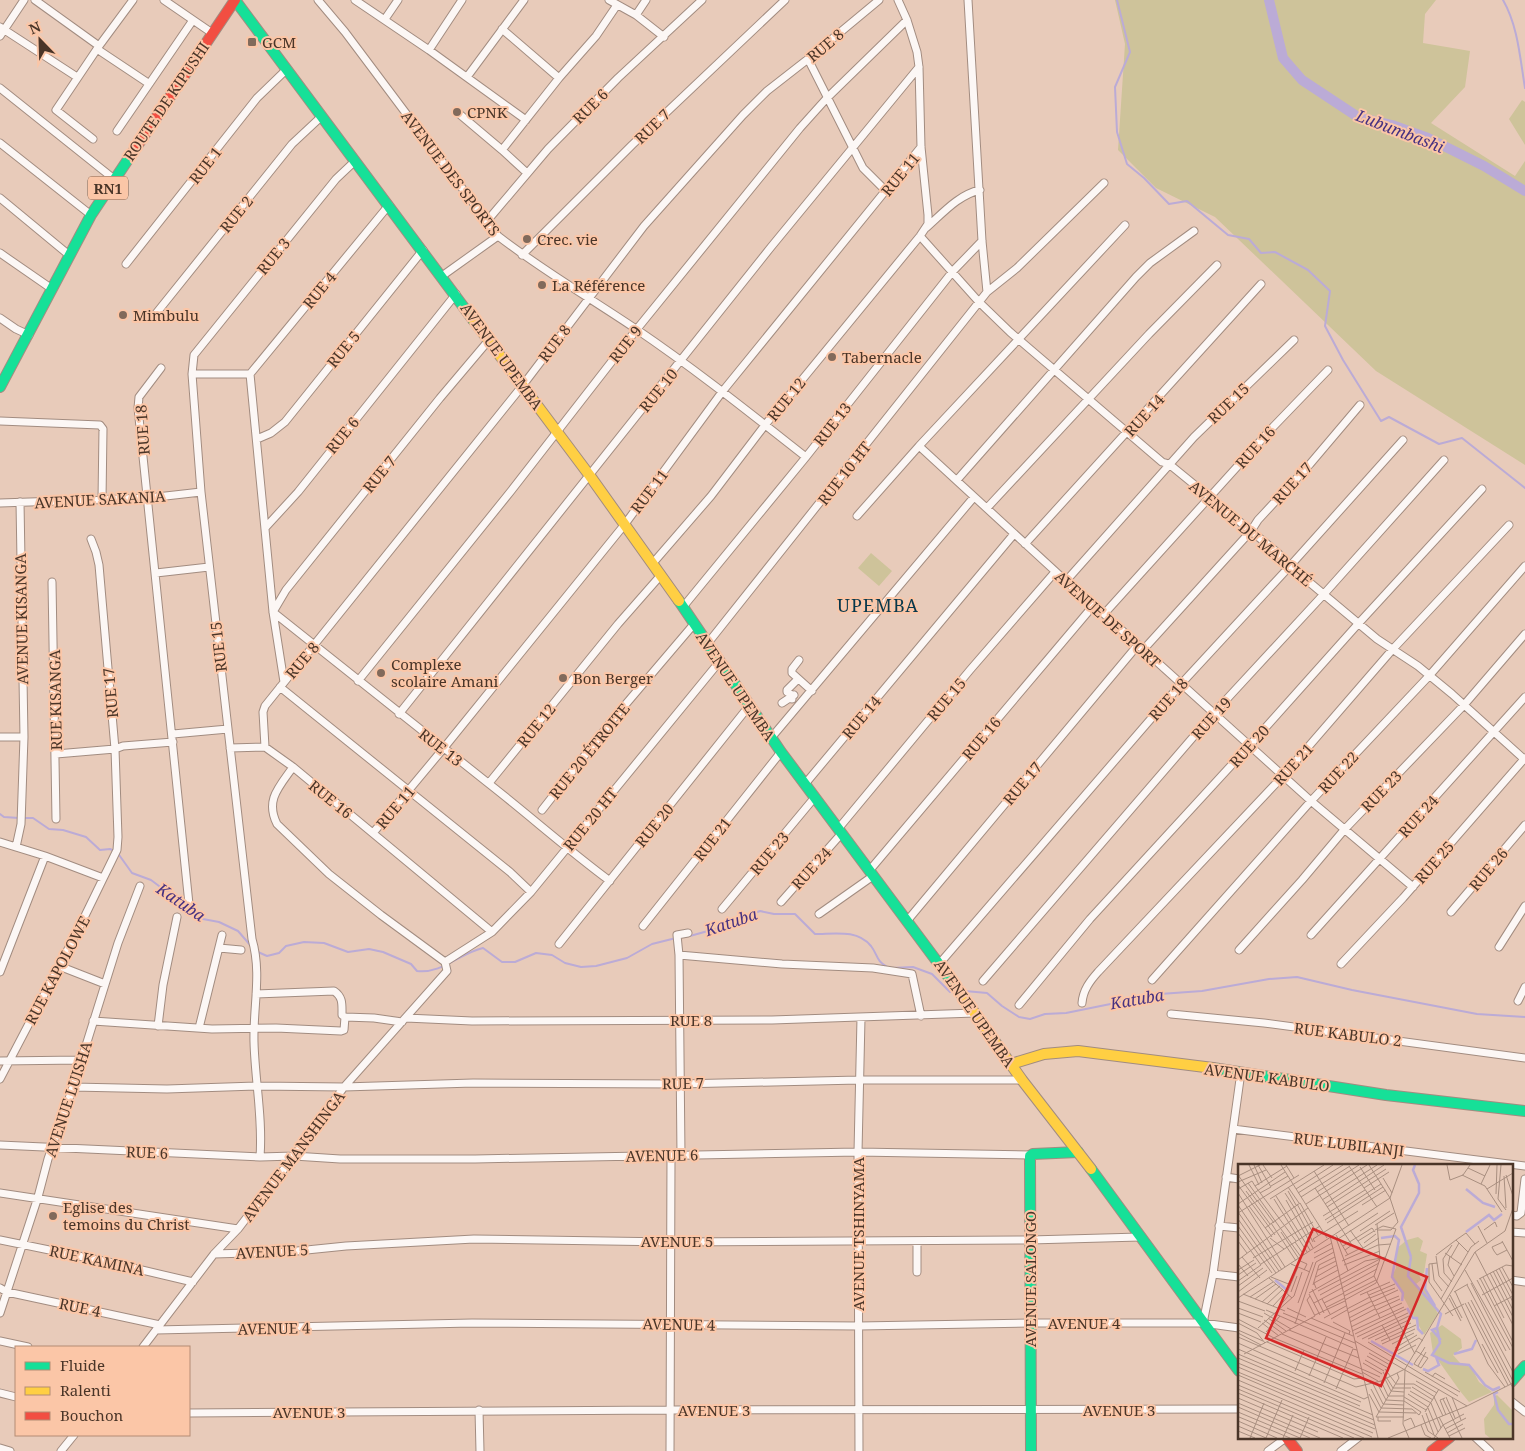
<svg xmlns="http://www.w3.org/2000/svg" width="1525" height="1451" font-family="'Noto Serif',serif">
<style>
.green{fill:#cec39a}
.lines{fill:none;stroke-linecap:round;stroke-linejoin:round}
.stream{stroke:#bbabd6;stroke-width:2}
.river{stroke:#bbabd6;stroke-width:10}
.street-casing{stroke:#a28c80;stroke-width:9}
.fast-casing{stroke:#a28c80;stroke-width:12}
.slow-casing{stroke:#a28c80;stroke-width:12}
.jam-casing{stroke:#a28c80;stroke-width:12}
.street{stroke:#fcf7f5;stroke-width:7}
.fast{stroke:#16e098;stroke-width:10}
.slow{stroke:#ffcf43;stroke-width:10}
.jam{stroke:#f24e42;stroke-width:10}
.poi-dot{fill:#816a5b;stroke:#fbc6a7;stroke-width:2}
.labels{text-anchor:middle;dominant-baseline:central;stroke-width:4;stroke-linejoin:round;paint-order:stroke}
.shield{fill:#fbc6a7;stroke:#7f604e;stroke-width:1}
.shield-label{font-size:14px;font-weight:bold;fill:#4a3528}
.poi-label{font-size:15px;fill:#4a3528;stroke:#fbc6a7;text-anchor:start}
.street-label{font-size:15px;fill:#4a3528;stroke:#fbc6a7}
.water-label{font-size:16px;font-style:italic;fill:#463181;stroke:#fbc6a7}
.quarter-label{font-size:18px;letter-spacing:1px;fill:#07384c;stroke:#fbc6a7}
.inset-river{fill:none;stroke:#bbabd6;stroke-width:2.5}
.inset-road{fill:none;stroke:#a98f80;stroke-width:1}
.view{fill:#d62828;fill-opacity:0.15;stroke:#d62828;stroke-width:2.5}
.inset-edge{fill:none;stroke:#4a3528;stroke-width:2.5}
</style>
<rect width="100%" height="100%" fill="#e8cbba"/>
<path class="green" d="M1115,0H1436L1425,14L1423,43L1470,51L1465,87L1431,123L1515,176L1525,161V465L1376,371L1215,217L1156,188L1118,150L1125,44Z
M1522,100L1525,102V145L1509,119Z
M871,553L892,571L879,586L858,568Z"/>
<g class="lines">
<path class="stream" d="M1117,0L1130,52L1115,87L1117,132L1127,164L1144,178L1169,204L1187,201L1228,235L1249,239L1261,253L1275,252L1308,270L1330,291L1325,326L1343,360L1381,421L1389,417L1439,444L1462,438L1525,488
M1503,0C1518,26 1520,58 1525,88
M0,814L4,817L19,818
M25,818H33L49,829L63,830L86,837L100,850L110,849L117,852L132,873L151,880L163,889L172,893L179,902L192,913L203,919L219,922L238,931L251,946
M690,936L715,929L760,911L774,914H795L815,934C834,934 857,929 871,946C878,955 876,961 887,967
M258,952L267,956L279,953L286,946L304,942L324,943L348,952L369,949L383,952L411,964L417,971C442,974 460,953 483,948L502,962H515L536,953L552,955L565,963L581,967L596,966L627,958L652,944L676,938
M892,968L913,967L932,974L950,992H956
M965,991L987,993L1002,1006L1019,1017L1030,1019L1045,1014L1066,1013L1160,994L1202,991L1269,979L1297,977L1352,990L1477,1014L1525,1017"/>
<path class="river" d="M1269,0L1283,58L1302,80L1358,117L1392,125L1428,138L1484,166L1525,191"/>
<defs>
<path id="street" d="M35,0L99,46
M164,0L212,33
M318,0L345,32L498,236C542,270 590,298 636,329C695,369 750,413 806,457
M355,0L429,50L526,120
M609,0L636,15L664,37
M636,15L646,0
M385,19L398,0
M0,27L77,77
M502,29L559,78
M0,36L24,0
M97,49L148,83
M429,50L462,0
M808,59L863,168L886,191
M467,77L524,0
M0,88L114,179
M457,112L502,150L527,173
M117,131L193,20
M93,139L56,110L99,46L133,0
M0,143L91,215
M502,150L559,78L596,36L617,5
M0,198L69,255
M487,221L548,149L618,78L702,0
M926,228C943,213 958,195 980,190
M920,236L979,302L1010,332L1162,462L1169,464L1278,553L1290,566L1377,639L1418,666L1452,694L1525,760
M0,253L52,289
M522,255L632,145L785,0
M126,264L257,98L287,69
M442,276L498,236
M987,292L1017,268L1104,183
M154,316L292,144L322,116
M0,318L16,329L29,335
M489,340L440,398L286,590L273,612C345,670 417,726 488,783C529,815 568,850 610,881
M161,368L139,397L138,408L189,904
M192,374H250
M250,374L273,612L284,682
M250,374L389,205
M0,421L100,425L103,429L102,500
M257,439L271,433L285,422L423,250
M919,446L1093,606L1104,614L1311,801L1413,887
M957,480L1136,277L1150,263L1194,231
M0,503L148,498L201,492
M987,508L1149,334L1217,265
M857,516L919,446L1125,225
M265,528L298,492L456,294
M1025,544L1261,284
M653,563L711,496L765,425L920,236L928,224V215L921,147L919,67L917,52L907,20L898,0
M156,573L209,567
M1066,581L1194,437L1294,340
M52,582L56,819
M683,607L806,457L953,271L982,241
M1104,614L1273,427L1328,370
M708,643L987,292L982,241L968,0
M1143,650L1251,531L1258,520L1310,464L1360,405
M799,660L792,669V673L812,691
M358,681L511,491L637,329L800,128L827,98L907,20
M280,687L510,872L531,892
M792,699V695L787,692V690L798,679
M782,703L794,695
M399,714L771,247L919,67
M173,734L228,729
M0,737H24
M771,738L974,497
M265,747L263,712L265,706L523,385L644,226L743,115L767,91L808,59L879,0
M230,748L265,747L293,767L492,932
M56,754L115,749L123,746L173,742
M489,783L618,624L661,575
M805,784L1014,534
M542,810L614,718L694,624
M838,829L970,670L1055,572
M373,833L443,749L625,524L722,392L921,147
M0,842L45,856L103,878
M16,847L21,824L24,737L20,502
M869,871L1093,606
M781,902L842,833
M722,909L815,797
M1451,912L1525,825
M819,914L873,876
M907,921L1137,646
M643,926L781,752
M1311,935L1525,697
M559,944L749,706
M1499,947L1525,906
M219,948L241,950
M1239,950L1302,880L1344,830L1464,705L1525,634
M679,955L782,964L873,968L912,974L921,1016
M445,962L492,932L531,892L720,661
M940,963L1181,684L1290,566L1403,440
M1341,964L1403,898L1525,758
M59,966L105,984
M0,972L45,856
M1152,980L1311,801L1429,676L1525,566
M983,981L1213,714L1324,594L1444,460
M1518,1001L1525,987
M1082,1003C1083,990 1090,981 1098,972L1283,776L1392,650L1509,525
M1019,1005L1090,919L1249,746L1358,624L1482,489
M1171,1014L1264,1023L1525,1058
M345,1017L374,1018L402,1022
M406,1018L472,1021L772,1020L975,1013
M93,1021L212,1029L276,1028L341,1031L344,1030L345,1017L342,1015C342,1004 343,997 334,991L256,994
M158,1026L163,985L177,917
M199,1028L222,935
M0,1061L81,1060
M0,1079L79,928L117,850L118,837L115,749L99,565L96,552L91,539
M73,1087L167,1089L258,1086L344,1087L473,1083L679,1084L859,1080H1022
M1233,1129L1525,1166
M0,1145L260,1157L294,1156L340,1159H475L858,1152L1030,1155
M681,1155L679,955L677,935L688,933
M260,1157C263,1118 255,1081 254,1042C253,1007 262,973 252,939L201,492L192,374L194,355L336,179L355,161
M1226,1177L1239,1179
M0,1193L238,1229
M1511,1215L1517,1216L1521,1213L1525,1179
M1219,1226L1239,1228
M1511,1232L1525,1233
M0,1240L108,1262L193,1282
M917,1241V1272
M214,1254L287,1252L346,1246L474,1239L672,1242L1030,1240L1140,1237
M1213,1274L1239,1277
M1511,1280L1525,1282
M0,1288L7,1292L160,1325
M0,1313L38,1197L48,1159L73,1087L118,943L140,886
M1203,1323L1213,1274L1241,1072
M156,1330L472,1323L859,1326L1030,1323H1203L1239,1328
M0,1341L28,1347
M143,1347L214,1254L238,1229L294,1156L344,1087L447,971L445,962L381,915L329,874L277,824C265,800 279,787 293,767
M0,1393L16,1397
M1511,1401L1525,1412
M479,1410L480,1451
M189,1413L670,1410L1239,1409
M1475,1437L1490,1451
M0,1448L10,1451
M61,1451L74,1435
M670,1451L671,1155
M859,1451L858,1152L861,1018
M1268,1451L1287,1437
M1341,1451L1359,1437"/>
<path id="fast" d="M235,0L474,321
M0,387L91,215L131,155
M679,601L781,752L959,991
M1213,1068L1386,1095L1525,1111
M1091,1169L1239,1371
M1511,1382L1525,1366
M1031,1451L1030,1156L1033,1154L1078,1152"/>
<path id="slow" d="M474,321L590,476L679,601
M959,991L1022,1080L1091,1169
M1011,1064L1044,1054L1078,1051L1213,1068"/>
<path id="jam" d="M131,155L235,0
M1286,1437L1297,1451
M1432,1451L1450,1437"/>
</defs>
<use href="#street" class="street-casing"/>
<use href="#fast" class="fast-casing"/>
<use href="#slow" class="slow-casing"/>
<use href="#jam" class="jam-casing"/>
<use href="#street" class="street"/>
<use href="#fast" class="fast"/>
<use href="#slow" class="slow"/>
<use href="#jam" class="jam"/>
</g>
<g class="poi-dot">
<rect x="247" y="37" width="10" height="10" rx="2.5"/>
<circle cx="457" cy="112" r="5"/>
<circle cx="527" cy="239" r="5"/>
<circle cx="542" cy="285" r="5"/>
<circle cx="123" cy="315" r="5"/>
<circle cx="832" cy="357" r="5"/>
<circle cx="381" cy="673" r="5"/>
<circle cx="563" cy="678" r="5"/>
<circle cx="53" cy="1216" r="5"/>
</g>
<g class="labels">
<rect class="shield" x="88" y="176.5" width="40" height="23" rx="4"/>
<g class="shield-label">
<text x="108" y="188">RN1</text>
</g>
<g class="poi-label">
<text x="262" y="42">GCM</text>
<text x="467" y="112">CPNK</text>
<text x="537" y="239">Crec. vie</text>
<text x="552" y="285">La Référence</text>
<text x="133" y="315">Mimbulu</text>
<text x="842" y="357">Tabernacle</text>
<text x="391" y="664">Complexe<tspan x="391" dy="17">scolaire Amani</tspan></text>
<text x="573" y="678">Bon Berger</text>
<text x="63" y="1207">Eglise des<tspan x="63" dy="17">temoins du Christ</tspan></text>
</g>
<g class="street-label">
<text transform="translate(825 45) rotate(-40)">RUE 8</text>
<text transform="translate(166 101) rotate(-56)">ROUTE DE KIPUSHI</text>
<text transform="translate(590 106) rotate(-45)">RUE 6</text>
<text transform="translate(652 126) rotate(-44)">RUE 7</text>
<text transform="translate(205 165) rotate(-52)">RUE 1</text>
<text transform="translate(451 173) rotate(53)">AVENUE DES SPORTS</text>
<text transform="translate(900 174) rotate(-51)">RUE 11</text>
<text transform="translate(236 214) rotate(-51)">RUE 2</text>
<text transform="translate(273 256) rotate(-51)">RUE 3</text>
<text transform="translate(319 290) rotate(-51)">RUE 4</text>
<text transform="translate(554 343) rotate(-53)">RUE 8</text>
<text transform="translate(625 344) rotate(-52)">RUE 9</text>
<text transform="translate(343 349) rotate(-51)">RUE 5</text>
<text transform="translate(502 356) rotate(54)">AVENUE UPEMBA</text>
<text transform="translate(658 390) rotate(-51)">RUE 10</text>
<text transform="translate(786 399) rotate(-51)">RUE 12</text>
<text transform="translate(1228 403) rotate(-44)">RUE 15</text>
<text transform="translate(1144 415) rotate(-48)">RUE 14</text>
<text transform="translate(832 424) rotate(-52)">RUE 13</text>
<text transform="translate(142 430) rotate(-94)">RUE 18</text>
<text transform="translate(342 435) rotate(-51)">RUE 6</text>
<text transform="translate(1255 447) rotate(-48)">RUE 16</text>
<text transform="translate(844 473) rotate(-52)">RUE 10 HT</text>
<text transform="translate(379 474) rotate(-51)">RUE 7</text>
<text transform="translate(1292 483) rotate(-48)">RUE 17</text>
<text transform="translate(649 491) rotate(-53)">RUE 11</text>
<text transform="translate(100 499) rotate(-3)">AVENUE SAKANIA</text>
<text transform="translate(1251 533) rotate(40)">AVENUE DU MARCHÉ</text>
<text transform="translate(21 619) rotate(-91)">AVENUE KISANGA</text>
<text transform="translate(1108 619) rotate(42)">AVENUE DE SPORT</text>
<text transform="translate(218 647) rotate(-97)">RUE 15</text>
<text transform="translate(302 660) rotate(-50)">RUE 8</text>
<text transform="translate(736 686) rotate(56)">AVENUE UPEMBA</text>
<text transform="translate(110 693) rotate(-95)">RUE 17</text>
<text transform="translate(946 699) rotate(-50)">RUE 15</text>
<text transform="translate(1168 699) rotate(-49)">RUE 18</text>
<text transform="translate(55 700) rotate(-91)">RUE KISANGA</text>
<text transform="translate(861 717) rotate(-50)">RUE 14</text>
<text transform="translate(1211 718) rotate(-48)">RUE 19</text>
<text transform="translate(536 725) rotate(-51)">RUE 12</text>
<text transform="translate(981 738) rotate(-50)">RUE 16</text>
<text transform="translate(1249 746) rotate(-48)">RUE 20</text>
<text transform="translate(441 747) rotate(38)">RUE 13</text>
<text transform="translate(589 751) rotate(-51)">RUE 20 ÉTROITE</text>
<text transform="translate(1293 764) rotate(-48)">RUE 21</text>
<text transform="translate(1338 772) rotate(-47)">RUE 22</text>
<text transform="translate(1022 783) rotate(-50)">RUE 17</text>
<text transform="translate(1381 791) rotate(-46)">RUE 23</text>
<text transform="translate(331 799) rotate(39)">RUE 16</text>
<text transform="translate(395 807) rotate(-50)">RUE 11</text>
<text transform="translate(1418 816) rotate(-48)">RUE 24</text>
<text transform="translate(590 819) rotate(-51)">RUE 20 HT</text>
<text transform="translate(654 825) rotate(-51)">RUE 20</text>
<text transform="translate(712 839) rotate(-52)">RUE 21</text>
<text transform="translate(769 853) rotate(-50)">RUE 23</text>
<text transform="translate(1434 862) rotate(-49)">RUE 25</text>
<text transform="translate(811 868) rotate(-48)">RUE 24</text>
<text transform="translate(1488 869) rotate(-50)">RUE 26</text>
<text transform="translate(57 970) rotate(-62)">RUE KAPOLOWE</text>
<text transform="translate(975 1013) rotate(55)">AVENUE UPEMBA</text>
<text x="691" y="1020">RUE 8</text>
<text transform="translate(1348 1034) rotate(7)">RUE KABULO 2</text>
<text transform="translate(1267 1077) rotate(8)">AVENUE KABULO</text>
<text transform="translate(683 1083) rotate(-1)">RUE 7</text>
<text transform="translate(68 1099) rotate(-72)">AVENUE LUISHA</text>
<text transform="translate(1349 1144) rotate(7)">RUE LUBILANJI</text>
<text transform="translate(147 1152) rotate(2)">RUE 6</text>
<text transform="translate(662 1155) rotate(-1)">AVENUE 6</text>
<text transform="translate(293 1156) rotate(-53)">AVENUE MANSHINGA</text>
<text transform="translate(858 1234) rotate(-90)">AVENUE TSHINYAMA</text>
<text x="677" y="1241">AVENUE 5</text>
<text transform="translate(272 1251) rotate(-3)">AVENUE 5</text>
<text transform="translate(97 1260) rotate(12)">RUE KAMINA</text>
<text transform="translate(1030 1279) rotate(-90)">AVENUE SALONGO</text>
<text transform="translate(80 1307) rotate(12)">RUE 4</text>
<text x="1084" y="1323">AVENUE 4</text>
<text transform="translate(679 1324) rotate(1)">AVENUE 4</text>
<text transform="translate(274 1328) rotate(-1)">AVENUE 4</text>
<text x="714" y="1410">AVENUE 3</text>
<text x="1119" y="1410">AVENUE 3</text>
<text x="309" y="1412">AVENUE 3</text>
</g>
<g class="water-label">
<text transform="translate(1400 131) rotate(21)">Lubumbashi</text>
<text transform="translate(181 902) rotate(34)">Katuba</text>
<text transform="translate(731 922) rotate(-19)">Katuba</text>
<text transform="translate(1137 999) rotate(-10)">Katuba</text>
</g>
<g class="quarter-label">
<text x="878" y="605">UPEMBA</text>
</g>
</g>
<g transform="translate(1238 1164)">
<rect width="275" height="275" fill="#e8cbba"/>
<path d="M180,73L185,77L182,87L189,90L186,109L181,111L183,116L178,120L183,126L186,121L200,150L186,171L154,112L158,104V85L169,76ZM204,161L223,175L224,184L215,191L222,199L233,203L241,218L254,228L231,238L222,227L195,189L192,169ZM259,231L275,247V274H252L247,270L246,255L256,241V233Z" fill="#cec39a"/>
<path class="inset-river" d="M228,25L245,39L257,43M228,68L251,51L256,56L264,50M143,74L157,72L161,76L154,113L165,129L164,137M173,93L163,63L181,29V20L175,6L177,1M173,93L170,112L203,150L199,164L202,179L194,191L211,199L231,201L247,221L255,226L262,223M189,104L187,125L197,142M37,116L49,126M169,144L175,154H179L180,165L185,170M199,164L194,166L203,176M133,177L175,201M216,190L234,185L238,176M185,205L190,207L201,201L198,193M260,228L256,230L260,246L271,260H275"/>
<path class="inset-road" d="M11,1L21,21M16,1L24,19M20,1L33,23L22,29M25,1L34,14M43,1L89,74M48,1L56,14M131,1L152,34L160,58L153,66H140M209,1L212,16L225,11L232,1M263,1L260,35L268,46M111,2L139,43M122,3L137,26M230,4L247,12M76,7L111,62M0,11L19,37M224,11L247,22L264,48M268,11L275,32M0,12L22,1M266,12L268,44M145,14L154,29M0,18L28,6M10,19L63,93M243,20L252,1M0,21L37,71M17,22L58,77M33,22L50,12M50,23L61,39M77,24L114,81L107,86M126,24L151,8M0,25L14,17L17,22L49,2M58,25L95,1M249,25L275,9M8,27L32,60M50,27L58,41M79,28L121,1M0,29L47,103M47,29L56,43M60,29L105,1M258,30L259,1M38,32L72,86M63,33L112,2M32,35L86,1M36,35L69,88M19,36L36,59M48,36L75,84M84,36L139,1M0,40L47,8M59,40L75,69M68,40L129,1M87,40L146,1M0,41L44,106M124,41L148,26M11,42L34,73M56,42L75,78M89,43L148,5M0,48L41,107M0,49L61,11M85,52L127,26M0,55L38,109M87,56L143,20M33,59L58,97M89,59L145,23M139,60L142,95L136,112L177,190M137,61L156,49M0,62L34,109M240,62L249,79M27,64L62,39L80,71M112,66L125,84M137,66L145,62L158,65L138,119M246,66L257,58L259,63M122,67L152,47M43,68L61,95M0,69L23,101L0,117M98,71L110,91M92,72L140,274M32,74L46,85M98,74L110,107M100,75L140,49M218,76L228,69L237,80M0,77L9,89M120,77L136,67M264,77L275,97M57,78L66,91M77,78L75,75L120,47M265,78L254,83L256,87L259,91L269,86M126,79L138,70M105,82L134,64L137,68M122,86L141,74M237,88L275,161M76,89L94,79M207,89L224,101M198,91L218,76L230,88M107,92L121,85M198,92L201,112L211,123M212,92L210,101L216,112M4,93L22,114M213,93L221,79M15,94L75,58M76,94L95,84M0,96L70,44M60,96L69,100L66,106M104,97L140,81L153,80M199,99L191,100V118L215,152M0,100L10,112M23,100L82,62M53,100L72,108M194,100L196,116L204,127M81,101L97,93M106,101L142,87M264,103L275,123M261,104L275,131M0,106L16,96M80,106L98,97M227,106L272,186M258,106L275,138M255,107L275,146M252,109L275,153M0,111L18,99M33,113L53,121M78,113L99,101M245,113L266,154M31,114L54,134M242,114L275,178M241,115L268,101L275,102M239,116L275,184M214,118L206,109L205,95L214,81M233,119L268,187M75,121L81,101M229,121L275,208M0,122L25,104M78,124L76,119L100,106M74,125L86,149M80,127L142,95M217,127L250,200L267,223M0,128L29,106M53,128L59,112M106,128L136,112M129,128L142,154M216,128L230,120M49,129L60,103M71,129L127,97L148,93M5,130L47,147M71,130L82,151M82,131L141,99M122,131L152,118M131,131L157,120M212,131L224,154M244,131L275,114M106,132L138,116M12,133L35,118M0,134L152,34L164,1M132,134L157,124M211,134L223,157M17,135L38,120M84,135L92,150M203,135L233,83L241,77M107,136L138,119M233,136L275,217M0,137L27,147M24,138L42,122M134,138L160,126M230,138L275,224M60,139L75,98M76,139L139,105M86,139L106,129M227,139L270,221M29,140L45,125M35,142L48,128M136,142L161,132M256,142L275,132M89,143L107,134M0,144L25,153M40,144L51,131M49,144L68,153M109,145L132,133M28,146L115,184M138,146L162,135M0,149L23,158M26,149L53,165M45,149L117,179M110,149L134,137M140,150L164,139M207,150L226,140M77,151L107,137M30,154L48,167M73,154L115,172M86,154L108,142M111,154L136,141M0,155L36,174L124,210M93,155L109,146M26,156L44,169M95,158L112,167L111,170M112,158L137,145M0,159L19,169L27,179M24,159L41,172M57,160L78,98L96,88M144,161L152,176M113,163L139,150M20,164L56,132L64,108M0,166L25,177M51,166L121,194M114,167L166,143M28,168L42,152M0,169L23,181M44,170L142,213M117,170L168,145M0,173L118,223L143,217L167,205L237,88L267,67L275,44M119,173L170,149M124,175L171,152M130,175L173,155M137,176L173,159M117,177L229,242M143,177L178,161M29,178L116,215L125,214M130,178L220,232M0,179L126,235L130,233M144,180L177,165M154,180L176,169M244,180L260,209M157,184L179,171M0,185L123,238M178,187L183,190L186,192L190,194L183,204L176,200L179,195L183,190V189L184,188L187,183M157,188L181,174L185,177M131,189L152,201M0,190L122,242M6,190L77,152L69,136L72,132M160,190L178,181M129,192L150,204L154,197M0,194L135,251M127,196L146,207M0,199L136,256M125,199L144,210M180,202L188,188M0,203L137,261M147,205L158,220H176M167,205L165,260L171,274M57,207L66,186M0,208L137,265M124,208L140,217M145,208L155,224H173M187,208L222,228M0,211L135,269M71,212L88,173M194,213L197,209L207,215M147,215L153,227L166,228M0,216L134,273M143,217L150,232H166M178,217L199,229M86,219L107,169M139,219L148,236L166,237M135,220L145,240L166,241M176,220L197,233M0,221L126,274M174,223L195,236M0,225L116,274M98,225L115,185L119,186M133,225L143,244L174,245L181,251L183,248M172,227L193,239L203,264M0,229L105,274M131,230L141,248L178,249M170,230L190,243M166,233L188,246M196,233L205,252M208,233L217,254M214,233L223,256M0,234L80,268M207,234L202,236L208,251M205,235L224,274M166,237L183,248M0,239L82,274M0,243L72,274M190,244L200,268M0,248L62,274M187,248L201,225M188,249L196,271M184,251L190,267L200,274M1,253L52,274M138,253L161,214L159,209M138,253H166M140,253V257H153M201,253L212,274M0,257L39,274M166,257L173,254L177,263M183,261L187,271L193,274M0,262L28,274L44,236M207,265L228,254M0,267L17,274M209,269L225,260M211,272L227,264M12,274L26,239M45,274L55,251M62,274L71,253M150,274L229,242L275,219M196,274L205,261L226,250"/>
<path class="view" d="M75,65L189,113L143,222L28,174Z"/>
<rect width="275" height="275" class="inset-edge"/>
</g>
<rect x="15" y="1346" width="175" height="90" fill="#fbc6a7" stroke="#b48c74"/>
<rect x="25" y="1362" width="25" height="8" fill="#16e098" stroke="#b48c74"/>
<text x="60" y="1371" font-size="15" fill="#4a3528">Fluide</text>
<rect x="25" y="1387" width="25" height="8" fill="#ffcf43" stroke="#b48c74"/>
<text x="60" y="1396" font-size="15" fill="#4a3528">Ralenti</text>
<rect x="25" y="1412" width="25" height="8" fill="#f24e42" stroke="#b48c74"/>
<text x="60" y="1421" font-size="15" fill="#4a3528">Bouchon</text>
<g transform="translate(40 40) rotate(337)" stroke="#fbc6a7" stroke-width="4" paint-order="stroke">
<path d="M0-4L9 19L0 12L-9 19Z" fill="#4a3528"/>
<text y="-8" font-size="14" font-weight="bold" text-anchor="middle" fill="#4a3528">N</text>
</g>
</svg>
